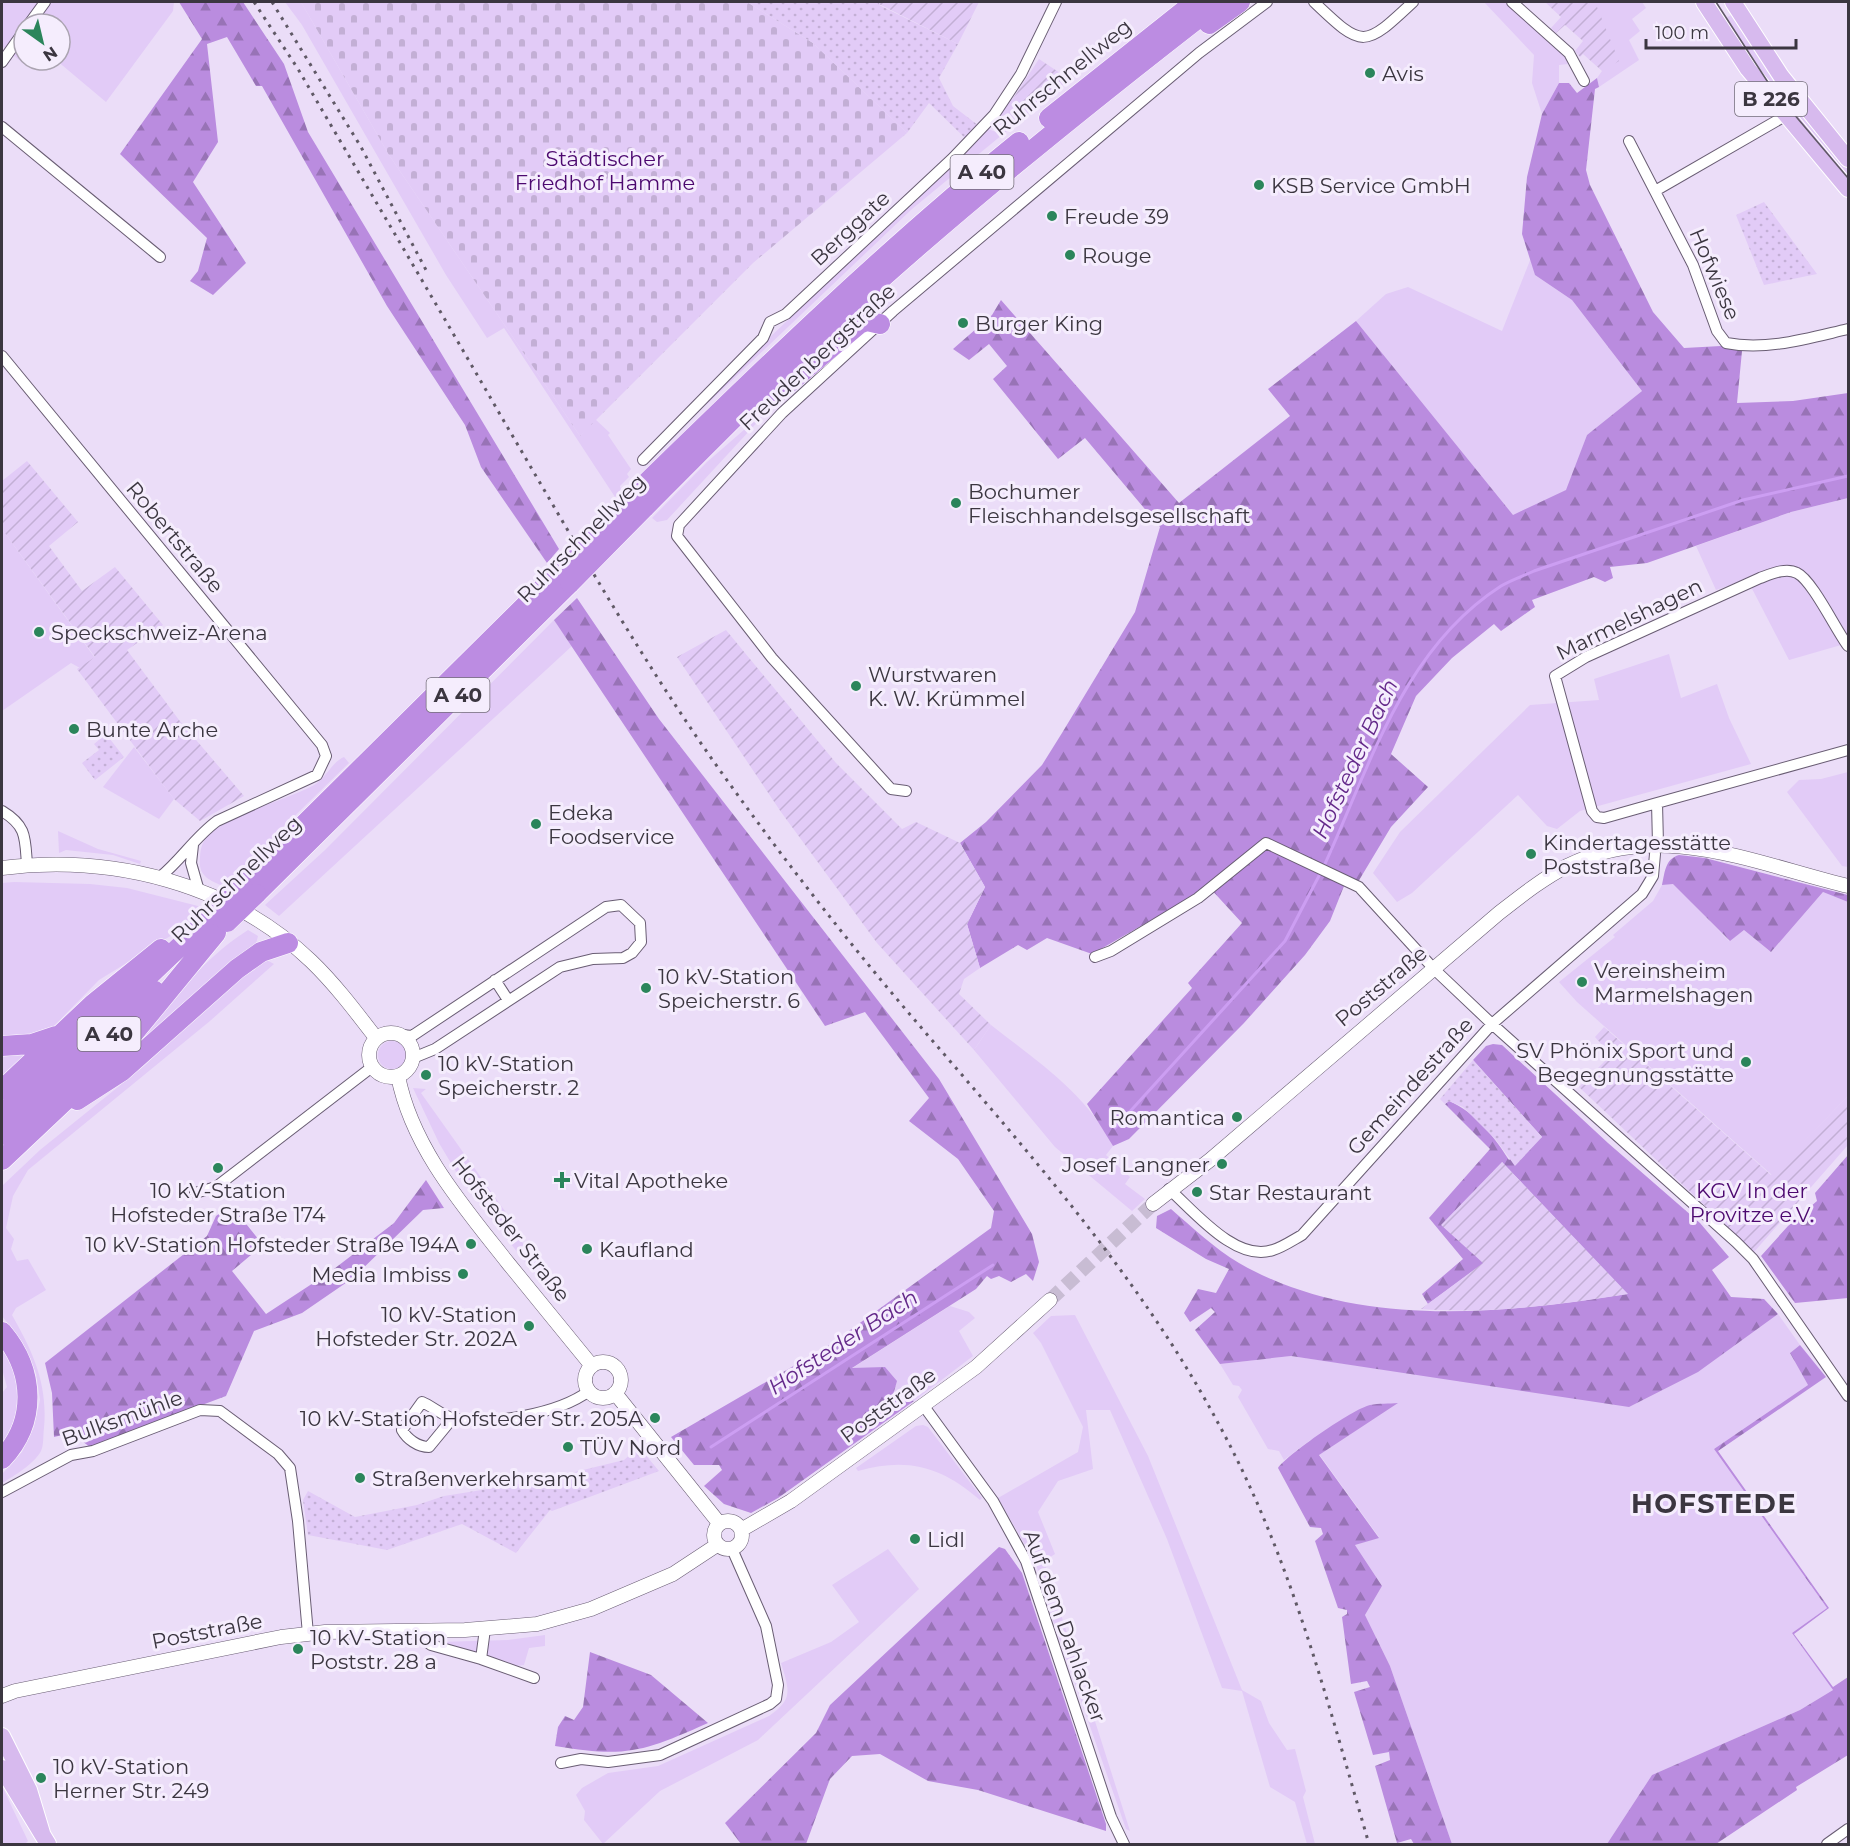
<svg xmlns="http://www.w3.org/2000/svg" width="1850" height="1846" font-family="Montserrat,sans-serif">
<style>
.grass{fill:#e2cbf7}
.forest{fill:url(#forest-firs)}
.cemetery{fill:url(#cemetery-stones)}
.park{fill:url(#park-dots)}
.garden{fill:url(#garden-furrows)}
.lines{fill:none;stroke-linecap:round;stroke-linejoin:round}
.stream{stroke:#cc9ef2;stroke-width:3}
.tertiary-tunnel{stroke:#c8bcd3;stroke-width:14;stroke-dasharray:14 7;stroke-linecap:butt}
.minor-casing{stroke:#695d73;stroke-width:12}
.tertiary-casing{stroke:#695d73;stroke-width:15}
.primary-casing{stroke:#fff;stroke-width:18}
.motorway-casing{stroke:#fff;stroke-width:21}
.minor{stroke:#fff;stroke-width:10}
.tertiary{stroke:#fff;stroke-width:14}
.primary{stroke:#d7baee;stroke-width:16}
.motorway{stroke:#bc8ce2;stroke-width:20}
.tram{stroke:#605966;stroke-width:1.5}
.rail{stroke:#605966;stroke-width:3;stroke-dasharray:3 6;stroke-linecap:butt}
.motorway-bridge-casing{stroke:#fff;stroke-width:21;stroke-linecap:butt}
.motorway-bridge{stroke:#bc8ce2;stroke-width:20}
.poi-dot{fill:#2b855b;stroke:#f5edfd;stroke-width:2}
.labels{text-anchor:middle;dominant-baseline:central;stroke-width:6;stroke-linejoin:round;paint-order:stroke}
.shield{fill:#f5edfd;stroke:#736d79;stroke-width:1.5}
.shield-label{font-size:20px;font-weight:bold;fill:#3b3640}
.poi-label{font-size:21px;fill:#3b3640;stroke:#f5edfd;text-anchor:start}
.street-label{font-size:21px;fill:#3b3640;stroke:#f5edfd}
.park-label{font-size:21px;fill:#4c086f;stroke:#f5edfd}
.water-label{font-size:22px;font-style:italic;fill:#64298a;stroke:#f5edfd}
.district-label{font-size:27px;font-weight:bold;letter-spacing:1.5px;fill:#3b3640;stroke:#f5edfd}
</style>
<defs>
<pattern id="forest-firs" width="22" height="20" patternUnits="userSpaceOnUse" patternTransform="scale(1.5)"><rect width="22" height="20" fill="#ba8cdf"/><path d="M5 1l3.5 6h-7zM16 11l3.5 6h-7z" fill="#9873b6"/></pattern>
<pattern id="cemetery-stones" width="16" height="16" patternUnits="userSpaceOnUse" patternTransform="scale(1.5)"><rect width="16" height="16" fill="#e2cbf7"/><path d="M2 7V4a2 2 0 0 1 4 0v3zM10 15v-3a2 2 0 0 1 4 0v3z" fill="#c3afd5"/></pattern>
<pattern id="park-dots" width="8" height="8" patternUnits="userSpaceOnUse" patternTransform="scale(1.5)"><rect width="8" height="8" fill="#e2cbf7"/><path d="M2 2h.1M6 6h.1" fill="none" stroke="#c3afd5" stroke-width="1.8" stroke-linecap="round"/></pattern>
<pattern id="garden-furrows" width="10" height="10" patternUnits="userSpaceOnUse" patternTransform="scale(1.5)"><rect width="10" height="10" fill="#e2cbf7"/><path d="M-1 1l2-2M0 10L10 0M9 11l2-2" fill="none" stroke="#c3afd5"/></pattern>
</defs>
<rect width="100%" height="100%" fill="#ebddf8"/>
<path class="grass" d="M2,2H174L173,11L106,102L56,60H60V24H24V60H27L24,64L2,46Z
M285,2H301L389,155L580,436L595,419L610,433L608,435L631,469L627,474L629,477L620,486L621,490L615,497L504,328L487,338L446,275L302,25Z
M1484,2H1507L1566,57L1568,64L1559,65V83L1542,114L1532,83L1534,55Z
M1595,2H1642L1646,8L1632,19L1640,31L1629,40L1639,60L1599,87L1597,78L1602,71Z
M1735,13L1848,166V181L1774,95L1722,20Z
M1066,77L1070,79L912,209L705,406L743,363L988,129L996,132L1009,122L1004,115L996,119L1011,98L1018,108L1022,105L1026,108Z
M1531,258L1535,275L1572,300L1642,391L1587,435L1567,490L1513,516L1356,321L1386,294L1408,287L1502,331Z
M775,403L667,520L657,522L652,518L707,462Z
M1848,498V643L1789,660L1747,579L1716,590L1696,546L1791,512Z
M2,529L95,658L80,668L71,663L2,711Z
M554,620L572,646L279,916L265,905L325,850Z
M1669,654L1681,698L1717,684L1729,718L1751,764L1580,811L1557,829L1547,826L1518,795L1412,893L1397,902L1373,873L1400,832L1530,705L1599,700L1594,679Z
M134,747L174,799L159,819L103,787Z
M344,757L349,763L223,886C209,880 198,876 200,858C200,852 201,846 204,841C222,815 286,801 314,785C326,778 332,762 344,757Z
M1848,772V867L1842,866L1787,792L1799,780L1821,779Z
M58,831L98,849L141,861L140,864L113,855L66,850L59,853Z
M14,882L90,884L127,888L202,907L172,935L99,980L2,1079V883Z
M1673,883L1729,941L1744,930L1771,952L1823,892L1848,902V1096L1772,1175L1577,1002L1559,982L1615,937L1613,935L1653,901L1662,885Z
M248,930L258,936L256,944L130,1053C165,1009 199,961 248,930Z
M265,959L274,964L210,1021L28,1170L13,1196L6,1228L14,1239L11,1249L17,1261L28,1259L46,1290L16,1308L12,1315C33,1352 48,1384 44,1428C43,1434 44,1445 41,1451C34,1464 14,1476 2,1483V1474L22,1452L34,1427L40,1400L36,1373L22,1342L2,1316V1186L40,1150L144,1066L255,963Z
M991,1025C1037,1061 1086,1093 1113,1146L1106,1155L1130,1177L1125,1184L1145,1199L1132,1211L1055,1147L974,1050Z
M378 1055a14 14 0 1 1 28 0a14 14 0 1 1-28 0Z
M413,1088L426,1089L421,1093L507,1214L504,1217L556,1289L550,1294L461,1180L439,1143Z
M950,1306L969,1312L975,1318L959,1331L973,1356L914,1401L892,1395L851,1369Z
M1778,1314L1800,1345L1790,1353L1808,1385L1714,1449L1827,1608L1792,1633L1833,1690L1800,1710L1652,1775L1607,1844H1452L1390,1666L1365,1615L1382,1586L1355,1545L1379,1537L1319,1454L1397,1403L1309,1441L1284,1460L1279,1451L1268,1449L1238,1397L1242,1390L1239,1386L1233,1385L1220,1364L1291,1356L1443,1378L1750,1332Z
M1075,1315L1148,1456L1242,1690L1261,1701L1269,1723L1287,1750L1295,1749L1306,1791L1303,1797L1315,1844H1307L1295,1802L1270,1787L1242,1691L1222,1688L1167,1539L1110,1410H1086L1093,1469L1058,1481L1038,1512L1055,1554L1044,1561L1130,1831L1126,1829L1051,1615L1036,1564L998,1498L1078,1452L1083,1427L1041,1343L1033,1333L1051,1316Z
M2,1346C25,1389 28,1404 2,1447V1393L7,1387L2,1369Z
M923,1425L928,1427L982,1498L980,1500C941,1466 907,1457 858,1471L856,1468L916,1426Z
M888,1549L919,1589L758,1740L660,1791L603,1844L584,1820L585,1811L576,1795L582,1788L608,1773L658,1766L769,1716C794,1699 789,1690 781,1663L831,1642L859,1622L832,1585Z
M545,1635V1646L529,1648L524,1665L516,1666L439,1642L508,1640Z
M2,1786L28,1841L25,1844H2Z"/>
<path class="forest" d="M179,2H243L284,64L308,132L559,549L547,563L481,467L465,425L387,306L262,86H256L227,37L207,44L218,142L193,182L246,263L213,295L190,281L198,271L207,238L120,154L202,39Z
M1597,78L1599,87L1595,89L1586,170L1590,185L1653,312L1684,348L1721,346L1742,351L1737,403L1793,401L1848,393V498L1791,512L1647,563L1610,567L1613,578L1605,582L1594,577L1532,600L1535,607L1501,631L1494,624L1452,658L1416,696L1391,754L1428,787L1391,827L1358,882L1348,876L1330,921L1305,955L1244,1023L1129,1139L1113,1146L1087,1104L1192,988L1188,983L1242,923L1209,887L1092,954L1047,938L1027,950L1018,945L980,968L967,924L985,887L960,843L986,822L1042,765L1062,733L1135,612L1160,527L1085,438L1058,459L993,379L1007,366L989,344L969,360L953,349L992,315L1001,300L1179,503L1290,416L1268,389L1356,321L1513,515L1566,490L1587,435L1642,391L1572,300L1535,275L1522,234L1527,177L1542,114L1559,83H1569L1577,93Z
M577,598L659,719L939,1079L1032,1234L1039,1262L1033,1281L1026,1274L1011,1282L999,1276L991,1279L987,1276L976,1289L852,1368L885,1367L897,1381L893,1395L914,1401L778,1498L751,1513L724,1504L704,1486L722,1470L719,1465H694L671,1437L828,1346L991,1228L994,1211L958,1159L909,1121L929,1098L865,1012L825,1026L554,620Z
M1679,855L1705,858L1848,895V902L1823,892L1771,952L1744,930L1730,941L1673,884L1662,885C1665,872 1665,859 1679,855Z
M1493,1044L1502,1045L1608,1143L1700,1223L1729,1257L1712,1270L1731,1297L1764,1299L1778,1314L1698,1372L1629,1407L1291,1356L1220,1364L1195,1330L1215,1312L1211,1308L1190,1322L1184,1313L1198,1289L1216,1293L1229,1269L1206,1259L1156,1228L1157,1216L1171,1209C1193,1228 1214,1248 1239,1263C1356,1330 1500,1314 1627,1294L1502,1162L1484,1263L1428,1304L1422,1294L1463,1259L1429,1218L1490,1149L1445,1104L1449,1101C1475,1112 1494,1136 1509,1160L1542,1137L1473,1060L1486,1046Z
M1848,1155V1298L1795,1303L1761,1256L1788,1226L1817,1201L1815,1193Z
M426,1180L444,1208L423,1210L353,1278L302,1313L254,1331L226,1396L90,1447L71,1433L54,1437L52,1393L45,1363L207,1236L216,1216L231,1205L263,1245L232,1271L266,1314L330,1272L394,1223Z
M1800,1345L1826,1377L1718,1451L1829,1608L1794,1634L1833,1687L1848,1677V1755L1796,1787L1797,1790L1716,1844H1607L1652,1775L1800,1710L1833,1690L1792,1633L1827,1608L1714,1449L1808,1385L1790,1353Z
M1398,1403L1319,1455L1379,1538L1355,1545L1382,1586L1365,1615L1390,1666L1452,1844H1414L1411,1839L1397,1843L1375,1766L1390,1760L1389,1752L1373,1755L1354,1692L1370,1687L1367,1681L1351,1684L1342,1617L1347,1614V1610L1338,1608L1315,1541L1323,1534L1321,1528L1310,1527L1278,1468C1288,1454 1353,1409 1370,1405C1379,1403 1389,1404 1398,1403Z
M999,1547L1005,1549L1022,1573L1106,1824V1831L978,1790L928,1781L880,1754L852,1756L830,1779L806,1844H741L725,1823L816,1733L830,1705Z
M590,1652L651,1675L708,1723C643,1752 626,1758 555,1746L558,1727L565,1716L574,1720L583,1707Z"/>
<path class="cemetery" d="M301,2H747L813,43L907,133L753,263L580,436L389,155Z"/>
<path class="park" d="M747,2H880L879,5L958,44L939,78L953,106L979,126L966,139L929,103L907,133L813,43Z
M1764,202L1817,274L1764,285L1736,215Z
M106,734L124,757L95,780L82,763L99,750L94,744Z
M1473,1060L1542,1137L1515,1166L1496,1140L1463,1107L1449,1101L1445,1104L1440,1099Z
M639,1447L659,1471L552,1511L550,1510L516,1553L462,1524L387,1550L308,1535L303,1500L308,1491L355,1517L417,1505L444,1496L538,1481L624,1460Z"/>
<path class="garden" d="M880,2H979L958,44L879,4Z
M1545,2H1595L1619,61L1602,71L1583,54L1580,57L1575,51L1583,41L1565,25L1556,33L1551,28L1561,17Z
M1039,59L1066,77L1026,109L1022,105L1018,109L1012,100Z
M27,461L78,522L49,546L82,591L115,567L163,625L127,650L179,720L244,796L200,821L174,799L161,782L77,669L95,657L2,529V481Z
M726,630L836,763L902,829L916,822L960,843L985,887L967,924L980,968L964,979L959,994L991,1025L974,1050L877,943L781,812L677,657Z
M1604,1027L1771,1175L1848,1096V1145L1754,1252L1579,1087L1611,1055L1595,1037Z
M1502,1162L1628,1294C1559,1305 1491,1314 1421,1309L1483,1263L1441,1225Z"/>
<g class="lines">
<path class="stream" d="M1324,866C1370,766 1403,649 1501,586C1511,580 1523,576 1534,571L1743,500L1848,476
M1115,1128L1285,941L1321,872
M711,1447L993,1265"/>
<path class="tertiary-tunnel" d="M1050,1300L1153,1204"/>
<defs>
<path id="minor" d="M1314,2C1363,49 1364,48 1413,2
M1512,2L1569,53L1584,81
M29,24L45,2
M2,62L24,31
M2,127L160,257
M1629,141L1693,265L1717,331L1726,343C1767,351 1809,338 1848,329
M1655,191L1785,116
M2,356L322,745L326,756L317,775L217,821C195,837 181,860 160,877
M643,460L763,338L770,322L786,314L953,158L994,115L1021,74L1056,2
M906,791L891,789L772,658L677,536L679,525L782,413L893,311L1199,53L1267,2
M1657,803L1604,818L1597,817L1592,811L1555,676L1586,657L1760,578C1771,574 1786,567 1797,573C1812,580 1836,630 1848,646
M2,811C27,826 25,838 27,865
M1658,844L1657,803L1848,750
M193,845L191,863L199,891
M1095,957L1111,951L1198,898L1266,843L1359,887L1434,969L1492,1024L1736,1242L1753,1259L1848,1396
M495,980L508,1000
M402,1035L412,1036L418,1032L606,907L621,905L640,923L641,942L632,953L623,958L593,959L560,967L435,1049L413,1058
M1169,1189C1194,1211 1236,1263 1273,1250C1283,1247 1293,1240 1302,1235L1492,1024L1642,894L1653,876L1655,854
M195,1193L216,1187L372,1067
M923,1405L993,1501L1026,1561L1111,1817L1124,1844
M452,1419L429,1447C418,1447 407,1439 402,1430L422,1402C432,1406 444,1417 455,1419C492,1425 558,1414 589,1391
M2,1492L71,1455L93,1451L200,1410L220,1411L278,1454L290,1468L298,1521L308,1634
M424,1630L427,1642L431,1645L481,1659L485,1629
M481,1659L534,1678
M561,1763L581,1759L608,1762L660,1755L770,1704L776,1699L778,1685L766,1626L732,1549
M1827,1844L1848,1829"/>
<path id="tertiary" d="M2,868C112,854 229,883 311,961C335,984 356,1012 376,1038
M369 1055a22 22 0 1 1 44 0a22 22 0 1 1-44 0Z
M398,1076C412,1148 464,1207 508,1263C536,1297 564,1332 592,1366
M1153,1204L1210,1160L1499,913C1521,896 1542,879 1567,866C1660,819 1756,864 1848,886
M585 1380a18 18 0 1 1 36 0a18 18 0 1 1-36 0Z
M615,1393L719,1523
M714 1535a14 14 0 1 1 28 0a14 14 0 1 1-28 0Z
M741,1530L791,1501L976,1367L1050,1300
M2,1696L15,1691L281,1637L325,1632L465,1630L537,1624L591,1609L673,1574L717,1545"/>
<path id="primary" d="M1704,2L1748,69L1848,189
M1733,2L1781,76L1848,159
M2,1736L29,1790L42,1833
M2,1768L48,1844"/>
<path id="motorway" d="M1209,24L1240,2
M1049,118L1195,2
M778,392L859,324L867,321L880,324
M634,495C759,373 883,252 1019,142
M644,508C722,430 799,351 882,278C991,181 1104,91 1219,2
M242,886L562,569
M256,894L570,583
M2,1046L32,1044L56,1036
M2,1090L93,1004L161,949
M77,1100L122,1071L237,969L261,952L288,943
M2,1115L213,915
M2,1135L155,991
M2,1160L124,1045L216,933
M2,1332C35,1371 37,1422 2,1459"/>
</defs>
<use href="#minor" class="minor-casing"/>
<use href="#tertiary" class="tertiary-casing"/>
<use href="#primary" class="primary-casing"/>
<use href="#motorway" class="motorway-casing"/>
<use href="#minor" class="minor"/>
<use href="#tertiary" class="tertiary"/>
<use href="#primary" class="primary"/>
<use href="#motorway" class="motorway"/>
<path class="tram" d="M1716,2L1771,87L1848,178"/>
<path class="rail" d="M254,2L298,69C367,187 437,305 505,423C572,537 638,654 714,762C775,848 839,931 907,1011C1018,1141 1136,1270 1217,1421C1290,1554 1327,1700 1369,1844
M272,2L361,147L426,270"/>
<defs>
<path id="motorway-bridge" d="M562,569L634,495
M570,583L644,508
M213,915L242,886
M227,922L256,894"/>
</defs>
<use href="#motorway-bridge" class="motorway-bridge-casing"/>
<use href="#motorway-bridge" class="motorway-bridge"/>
</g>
<g class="poi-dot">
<circle cx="1370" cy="73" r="6"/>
<circle cx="1259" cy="185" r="6"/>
<circle cx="1052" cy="216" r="6"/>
<circle cx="1070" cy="255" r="6"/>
<circle cx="963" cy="323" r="6"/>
<circle cx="956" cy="503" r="6"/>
<circle cx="39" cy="632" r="6"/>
<circle cx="856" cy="686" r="6"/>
<circle cx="74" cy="729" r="6"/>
<circle cx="536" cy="824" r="6"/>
<circle cx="1531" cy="854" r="6"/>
<circle cx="1582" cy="982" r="6"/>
<circle cx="646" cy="988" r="6"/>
<circle cx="1746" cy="1062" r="6"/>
<circle cx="426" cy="1075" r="6"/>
<circle cx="1237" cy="1117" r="6"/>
<circle cx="1222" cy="1164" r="6"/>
<circle cx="218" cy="1168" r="6"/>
<path d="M559 1171h6v6h6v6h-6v6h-6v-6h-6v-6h6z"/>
<circle cx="1197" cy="1192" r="6"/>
<circle cx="471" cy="1244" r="6"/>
<circle cx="587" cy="1249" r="6"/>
<circle cx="463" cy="1274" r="6"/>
<circle cx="529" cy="1326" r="6"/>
<circle cx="655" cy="1418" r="6"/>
<circle cx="568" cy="1447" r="6"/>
<circle cx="360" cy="1478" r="6"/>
<circle cx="915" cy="1539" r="6"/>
<circle cx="298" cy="1649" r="6"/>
<circle cx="41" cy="1778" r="6"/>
</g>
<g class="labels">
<g class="shield">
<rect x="1735" y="82" width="72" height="34" rx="4.5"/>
<rect x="950.5" y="155" width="63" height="34" rx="4.5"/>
<rect x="426.5" y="678" width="63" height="34" rx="4.5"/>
<rect x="77.5" y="1017" width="63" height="34" rx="4.5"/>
</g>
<g class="shield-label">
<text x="1771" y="99">B 226</text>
<text x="982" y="172">A 40</text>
<text x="458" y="695">A 40</text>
<text x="109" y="1034">A 40</text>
</g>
<g class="poi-label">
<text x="1382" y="73">Avis</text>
<text x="1271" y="185">KSB Service GmbH</text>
<text x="1064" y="216">Freude 39</text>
<text x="1082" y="255">Rouge</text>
<text x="975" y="323">Burger King</text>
<text x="968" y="491">Bochumer<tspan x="968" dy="24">Fleischhandelsgesellschaft</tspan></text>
<text x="51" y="632">Speckschweiz-Arena</text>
<text x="868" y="674">Wurstwaren<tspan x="868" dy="24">K. W. Krümmel</tspan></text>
<text x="86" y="729">Bunte Arche</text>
<text x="548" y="812">Edeka<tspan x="548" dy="24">Foodservice</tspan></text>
<text x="1543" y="842">Kindertagesstätte<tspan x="1543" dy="24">Poststraße</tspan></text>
<text x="1594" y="970">Vereinsheim<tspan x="1594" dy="24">Marmelshagen</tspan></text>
<text x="658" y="976">10 kV-Station<tspan x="658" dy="24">Speicherstr. 6</tspan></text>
<text x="1734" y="1050" text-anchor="end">SV Phönix Sport und<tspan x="1734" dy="24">Begegnungsstätte</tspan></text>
<text x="438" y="1063">10 kV-Station<tspan x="438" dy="24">Speicherstr. 2</tspan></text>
<text x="1225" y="1117" text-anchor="end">Romantica</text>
<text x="1210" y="1164" text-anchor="end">Josef Langner</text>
<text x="574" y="1180">Vital Apotheke</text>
<text x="218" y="1190" text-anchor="middle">10 kV-Station<tspan x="218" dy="24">Hofsteder Straße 174</tspan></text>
<text x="1209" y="1192">Star Restaurant</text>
<text x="459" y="1244" text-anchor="end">10 kV-Station Hofsteder Straße 194A</text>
<text x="599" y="1249">Kaufland</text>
<text x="451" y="1274" text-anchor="end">Media Imbiss</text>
<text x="517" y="1314" text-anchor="end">10 kV-Station<tspan x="517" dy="24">Hofsteder Str. 202A</tspan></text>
<text x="643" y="1418" text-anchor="end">10 kV-Station Hofsteder Str. 205A</text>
<text x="580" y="1447">TÜV Nord</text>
<text x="372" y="1478">Straßenverkehrsamt</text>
<text x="927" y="1539">Lidl</text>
<text x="310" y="1637">10 kV-Station<tspan x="310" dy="24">Poststr. 28 a</tspan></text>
<text x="53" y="1766">10 kV-Station<tspan x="53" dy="24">Herner Str. 249</tspan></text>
</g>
<g class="street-label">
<text transform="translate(1062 77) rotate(-39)">Ruhrschnellweg</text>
<text transform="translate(850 228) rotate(-43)">Berggate</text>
<text transform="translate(1715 274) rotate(67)">Hofwiese</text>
<text transform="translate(817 357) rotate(-43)">Freudenbergstraße</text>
<text transform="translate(175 537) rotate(50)">Robertstraße</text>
<text transform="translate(581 538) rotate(-45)">Ruhrschnellweg</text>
<text transform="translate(1629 619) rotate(-26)">Marmelshagen</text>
<text transform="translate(236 879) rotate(-44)">Ruhrschnellweg</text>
<text transform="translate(1381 986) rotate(-40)">Poststraße</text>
<text transform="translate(1410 1086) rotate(-48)">Gemeindestraße</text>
<text transform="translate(511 1229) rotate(52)">Hofsteder Straße</text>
<text transform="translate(888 1405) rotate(-36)">Poststraße</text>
<text transform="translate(122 1418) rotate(-20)">Bulksmühle</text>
<text transform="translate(1065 1626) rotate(70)">Auf dem Dahlacker</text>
<text transform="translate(207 1631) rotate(-11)">Poststraße</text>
</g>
<g class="park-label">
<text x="605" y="158">Städtischer<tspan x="605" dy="24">Friedhof Hamme</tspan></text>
<text x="1752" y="1190">KGV In der<tspan x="1752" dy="24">Provitze e.V.</tspan></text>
</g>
<g class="water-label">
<text transform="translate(1355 759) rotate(-65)">Hofsteder Bach</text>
<text transform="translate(843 1342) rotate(-33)">Hofsteder Bach</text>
</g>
<g class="district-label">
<text x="1714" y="1503">HOFSTEDE</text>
</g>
</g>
<rect width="1850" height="1846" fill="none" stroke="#3b3640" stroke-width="6"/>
<g transform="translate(42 42) rotate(146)"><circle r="28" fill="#f5edfd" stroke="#aba4b1" stroke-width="1.5"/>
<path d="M0-4.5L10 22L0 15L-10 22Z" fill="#2b855b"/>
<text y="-9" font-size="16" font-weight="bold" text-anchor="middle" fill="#3b3640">N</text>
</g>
<path d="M1646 39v9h150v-9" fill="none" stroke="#3b3640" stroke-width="3"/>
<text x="1655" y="39" font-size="18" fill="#3b3640" stroke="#f5edfd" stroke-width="4.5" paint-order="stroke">100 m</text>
</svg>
